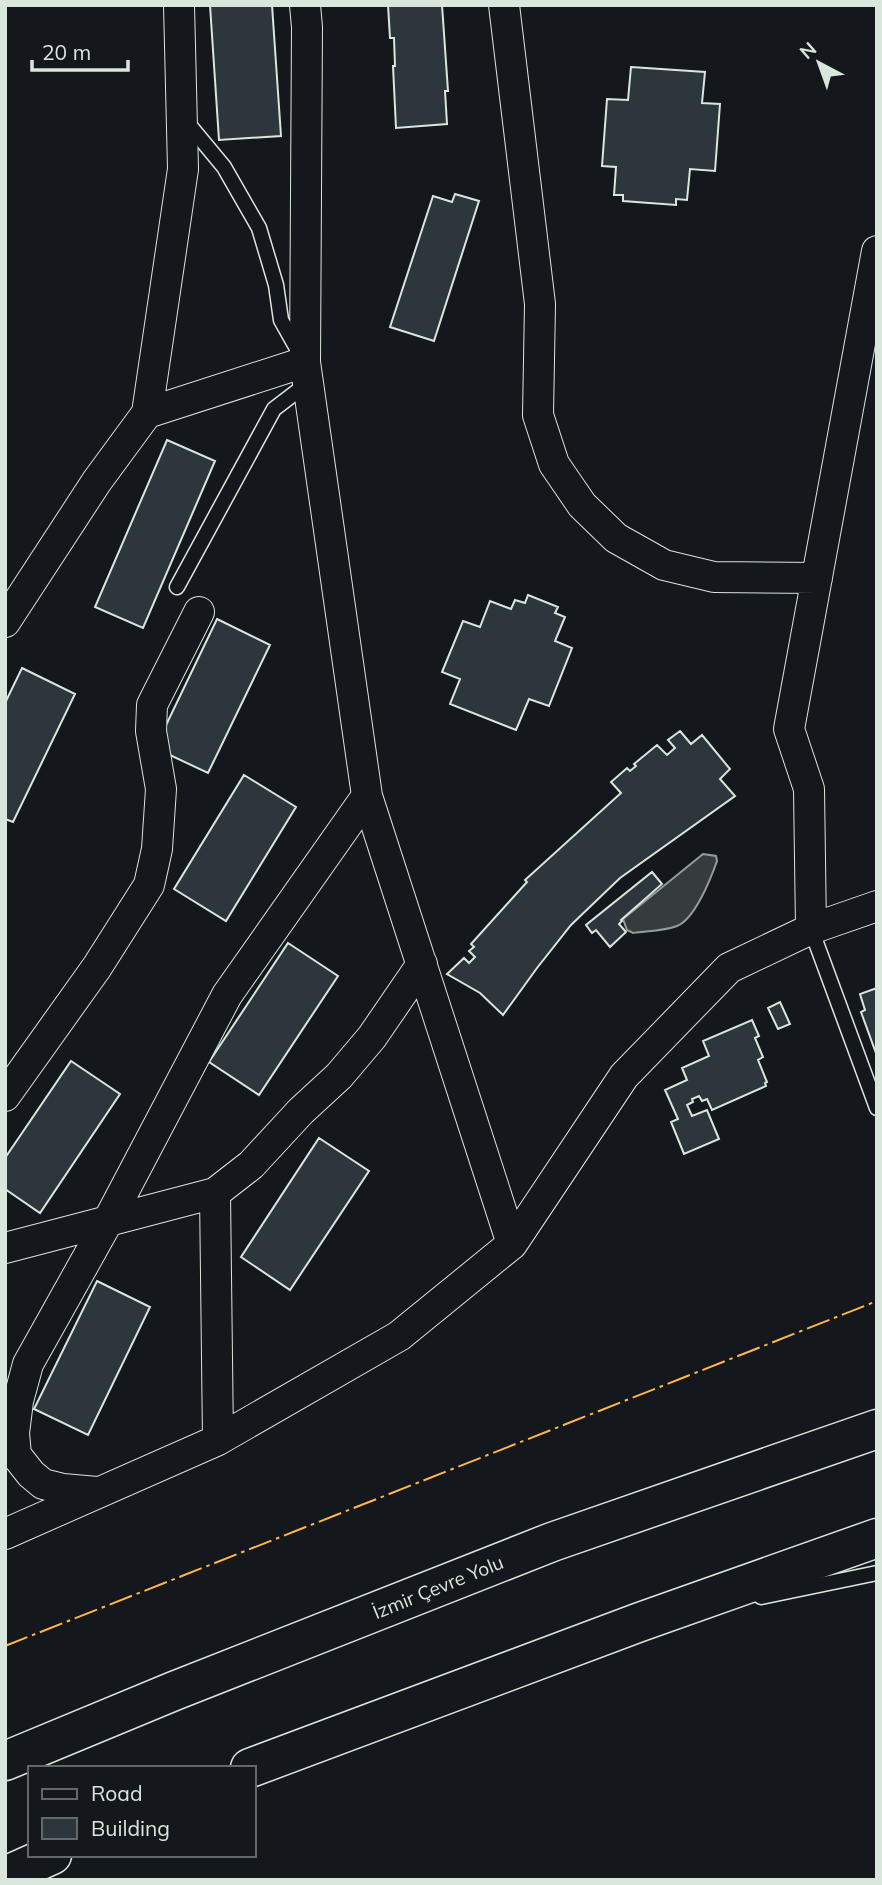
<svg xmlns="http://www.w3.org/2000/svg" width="882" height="1885" font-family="Mulish,sans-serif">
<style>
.water{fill:#363b3e;stroke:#939e99;stroke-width:2}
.building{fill:#2c363c;stroke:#d8e6dc;stroke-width:2}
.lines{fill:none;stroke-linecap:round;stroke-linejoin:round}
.service-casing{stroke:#d8e6dc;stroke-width:17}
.minor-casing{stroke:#d8e6dc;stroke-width:32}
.motorway-casing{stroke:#d8e6dc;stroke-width:41}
.service{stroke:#14181c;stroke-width:14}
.minor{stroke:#14181c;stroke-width:30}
.motorway{stroke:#14181c;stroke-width:38}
.power{stroke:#ffb74d;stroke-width:2;stroke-dasharray:24 5 3.5 5;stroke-linecap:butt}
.labels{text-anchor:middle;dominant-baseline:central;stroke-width:5;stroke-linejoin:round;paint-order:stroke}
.street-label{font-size:19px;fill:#d8e6dc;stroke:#14181c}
</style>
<rect width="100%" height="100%" fill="#14181c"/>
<path class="water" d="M703,854L716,856L717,861C711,878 695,919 677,926C664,931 647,931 633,933L627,930L623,919Z"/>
<path class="building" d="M210,5H272L281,136L219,140Z
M388,5H442L448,91H445L447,124L396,128L393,66H395L394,38H390Z
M631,67L705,72L702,103L720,104L715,171L690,169L687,200L676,199V205L623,201V195H614L616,167L602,166L607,99L628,100Z
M455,194L479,201L434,341L390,327L433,196L452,202Z
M167,440L215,461L143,628L95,607Z
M528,595L558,607L555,613L565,617L555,641L572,648L549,706L529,699L516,730L450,704L460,679L442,672L463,621L480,627L490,601L511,609L515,600L525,603Z
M217,619L270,645L208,773L155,748Z
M22,668L75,694L13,822L5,819V703Z
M680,731L691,744L702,735L730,769L720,779L735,796L620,878L571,925L537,968L503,1015L480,993L447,974L464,958L469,963L475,957L469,951L474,947L471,944L527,882L525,880L621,793L611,782L627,768L630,771L636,766L634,764L657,745L667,755L675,748L668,740Z
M244,775L296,807L226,921L174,889Z
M652,872L662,884L621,920L622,921L619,924L626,932L610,947L596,930L592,933L586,925Z
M288,943L338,976L259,1095L209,1062Z
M877,988V1056L861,1012L865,1010L860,994Z
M780,1002L790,1024L778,1029L768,1008Z
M752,1020L759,1036L755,1038L763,1057L758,1060L767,1082L765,1083L766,1086L712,1110L707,1099L702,1101L699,1096L692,1099L693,1102L687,1105L692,1116L707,1110L719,1139L684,1154L671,1122L678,1119L665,1090L687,1080L682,1068L709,1056L703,1041Z
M71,1061L120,1094L40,1213L5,1189V1158Z
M319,1138L369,1171L290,1290L241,1257Z
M97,1281L150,1307L88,1435L34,1409Z"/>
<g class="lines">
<defs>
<path id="service" d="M185,120L224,167L259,228L276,285L281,320L299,352
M177,587L274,409L308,383
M811,929L877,1108
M761,1597L877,1573"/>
<path id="minor" d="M305,5L307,27L305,362L367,796L512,1244
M504,5L540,304L538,415L554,464L582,505L616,538L664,565L714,577L817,578
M877,251L789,729L809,789L811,929L877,906
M147,413L305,362
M5,622L97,481L147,413L183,169L179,5
M5,1096L97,967L149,885L157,849L161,789L151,731L152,705L199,612
M215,1193L218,1440
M5,1248L215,1193L251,1165L301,1111L339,1076L372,1037L422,964
M97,1492L63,1489L43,1484L31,1474L16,1455L14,1433L18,1401L28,1364L108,1221L227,995L367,796
M5,1534L218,1440L399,1336L512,1244L624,1076L729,968L811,929"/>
<path id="motorway" d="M5,1761L174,1691L552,1542L877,1429
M250,1768L640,1622L877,1538
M5,1876L52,1855"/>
</defs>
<use href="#service" class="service-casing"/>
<use href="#minor" class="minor-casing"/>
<use href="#motorway" class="motorway-casing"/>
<use href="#service" class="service"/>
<use href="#minor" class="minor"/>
<use href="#motorway" class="motorway"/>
<path class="power" d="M5,1646L877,1301"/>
</g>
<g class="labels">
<g class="street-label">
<text transform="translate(438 1587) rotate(-22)">İzmir Çevre Yolu</text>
</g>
</g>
<rect width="882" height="1885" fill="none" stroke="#d8e6dc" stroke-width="14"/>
<rect x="28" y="1766" width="228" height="91" fill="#14181c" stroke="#626a69" stroke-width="2"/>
<rect x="42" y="1789" width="35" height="10" fill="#14181c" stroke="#626a69" stroke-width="2"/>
<text x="91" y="1801" font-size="21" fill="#d8e6dc">Road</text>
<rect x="42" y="1818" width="35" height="21" fill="#2c363c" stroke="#626a69" stroke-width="2"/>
<text x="91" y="1836" font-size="21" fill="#d8e6dc">Building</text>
<g transform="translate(819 63) rotate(319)" stroke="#14181c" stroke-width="5" paint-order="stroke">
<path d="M0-5L12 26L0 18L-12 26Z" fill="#d8e6dc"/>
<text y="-10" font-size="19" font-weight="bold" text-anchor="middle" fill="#d8e6dc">N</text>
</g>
<path d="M32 60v10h96v-10" fill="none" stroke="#d8e6dc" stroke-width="3.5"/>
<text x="42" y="60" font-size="21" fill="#d8e6dc" stroke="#14181c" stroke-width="5" paint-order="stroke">20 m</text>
</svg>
